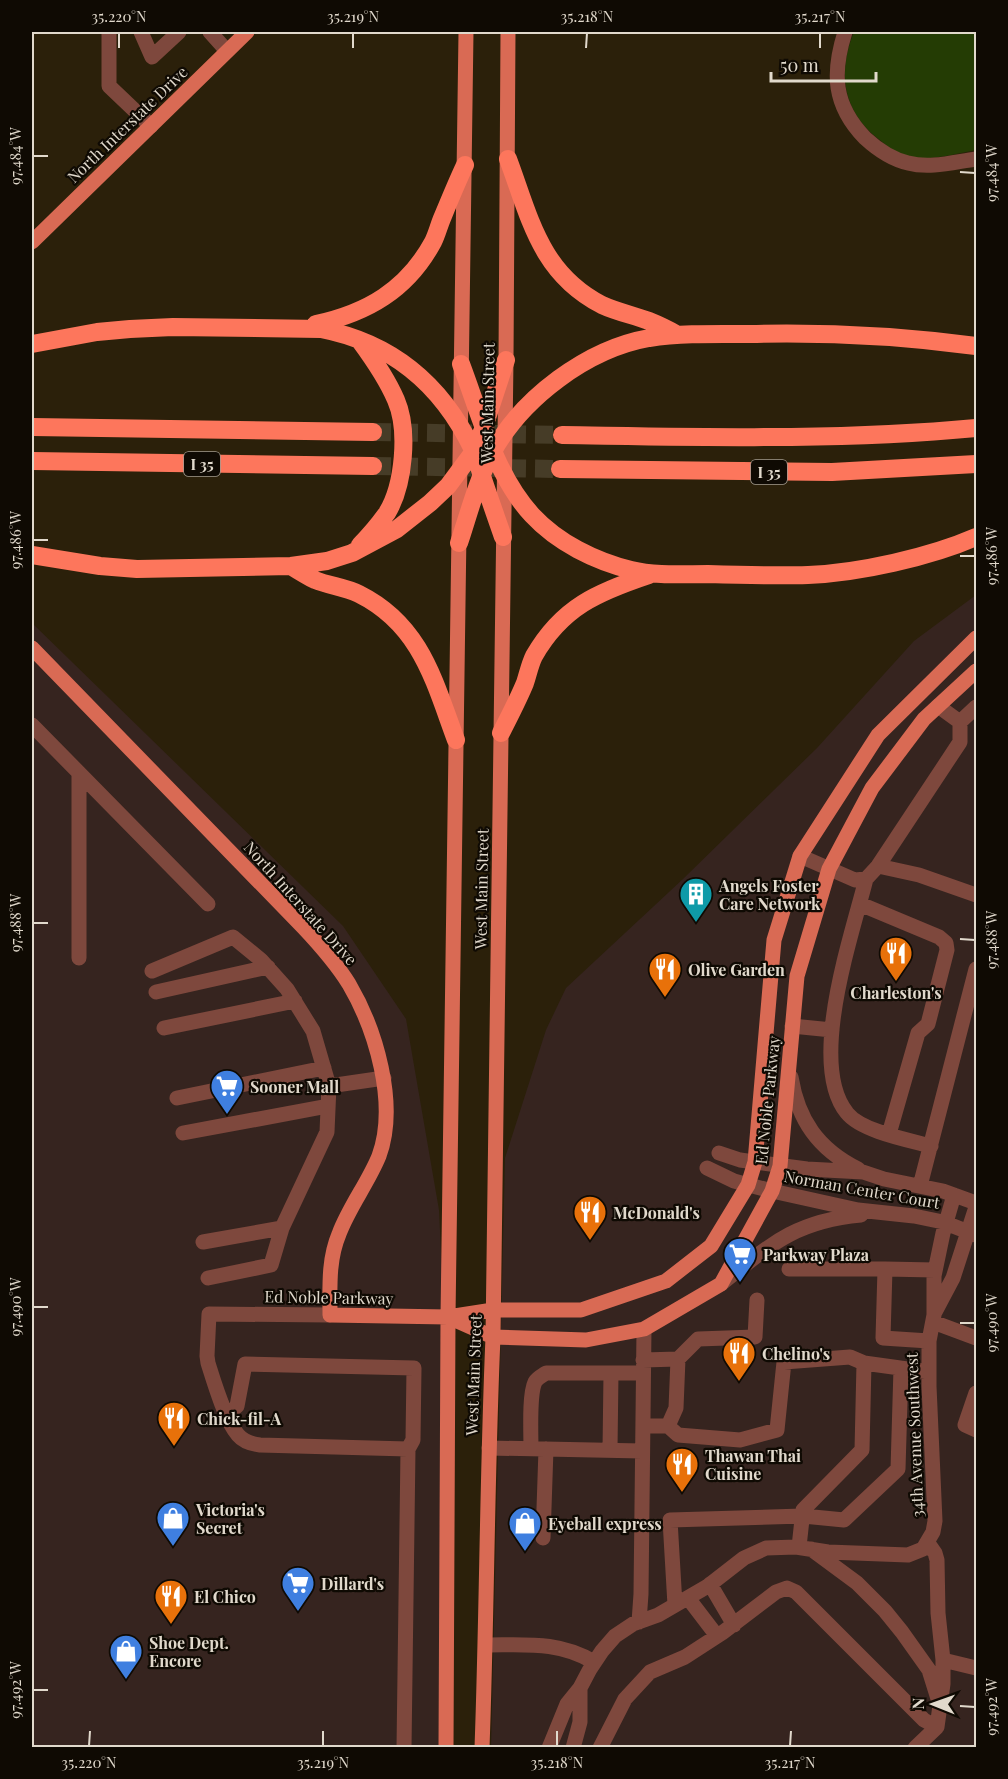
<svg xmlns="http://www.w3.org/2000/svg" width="1008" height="1779" font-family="'Playfair Display',serif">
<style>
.commercial{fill:#36241f}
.green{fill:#243c04}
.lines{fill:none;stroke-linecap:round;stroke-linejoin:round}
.highway-tunnel{stroke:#463c27;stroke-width:18;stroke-dasharray:18 9;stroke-linecap:butt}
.minor{stroke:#7e483d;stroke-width:15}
.major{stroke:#d96a54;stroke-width:15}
.highway{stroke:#fd765c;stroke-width:18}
.ticks{fill:none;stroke:#e1d9cc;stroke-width:2}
.labels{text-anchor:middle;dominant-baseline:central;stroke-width:4.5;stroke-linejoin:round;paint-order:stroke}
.shield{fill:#0f0a03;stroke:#a29b90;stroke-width:1.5}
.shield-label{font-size:15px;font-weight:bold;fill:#e1d9cc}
.street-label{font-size:16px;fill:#e1d9cc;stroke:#0f0a03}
.poi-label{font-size:16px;font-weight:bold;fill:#e1d9cc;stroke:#0f0a03;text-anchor:start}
.neatline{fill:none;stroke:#e1d9cc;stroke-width:2}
.ticks-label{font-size:15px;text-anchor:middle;fill:#e1d9cc}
</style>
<rect width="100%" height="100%" fill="#2b200a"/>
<path class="commercial" d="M976,595V1747L491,1748L505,1158L546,1030L566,988L683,879L817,748L914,641Z
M32,623L343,926L406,1019L439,1210L452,1476L441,1747H32Z"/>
<path class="green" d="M854,32H976V150C953,154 926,163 903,155C893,152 884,143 876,137C842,109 838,71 854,32Z"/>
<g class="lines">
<path class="highway-tunnel" d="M373,432L562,435
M373,466L560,469"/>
<path class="minor" d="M109,32V86L151,126
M141,32L152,57L179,32
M210,32L227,51
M845,32C832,73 833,105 865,138C878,150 891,159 908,163C930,169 954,162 976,159
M938,706L960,722L976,707
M32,725L208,904
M800,856L855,880L866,879L878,866L960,742V722
M878,866L919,875L976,895
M866,879C852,935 807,1064 847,1113C861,1131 908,1140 931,1146
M860,904L939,937L946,943L947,950L928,1024L918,1033L889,1134
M79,958V773
M152,971L233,937L261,960L287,989L313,1031L329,1086
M156,992L268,967
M792,1026L832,1030
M164,1028L295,1001
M791,1077C798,1120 818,1149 858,1169
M177,1098L324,1068
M183,1133L328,1106
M719,1153L740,1160L807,1169L863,1172L884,1179L943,1191L976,1203
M707,1168L734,1181L772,1191L858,1210L914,1216L943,1222L976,1235
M920,1186L976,969
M203,1242L282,1228
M789,1269H885
M208,1278L271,1265L282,1228L327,1132L329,1086L384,1078
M721,1284C770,1245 795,1221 861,1215
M935,1312L953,1278L976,1207
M330,1315L209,1314L207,1356L208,1363C214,1382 225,1420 238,1435C243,1441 252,1444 260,1445L408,1449
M933,1322L976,1338
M929,1341L883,1338L885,1269L935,1270
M678,1359L698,1339L755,1337L757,1300
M643,1360L678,1359L676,1408L668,1426
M976,1393L965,1425L976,1430
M227,1415L237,1406L245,1364L414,1368L413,1440L408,1449L404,1748
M643,1426H668L678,1435L740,1440L777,1430L784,1362L850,1357L864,1363
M489,1448L642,1451
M531,1449C531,1433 529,1394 535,1382C538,1377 542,1376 546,1373H643
M610,1450L611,1373
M543,1538L546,1449
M799,1547L803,1510L862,1450L864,1363L929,1372
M811,1549L857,1583L885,1611L902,1632L929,1670L939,1702
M710,1584L734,1625
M688,1598L717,1636
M675,1605L670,1520L803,1516L844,1520L898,1469L901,1368
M639,1622L641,1594L644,1329
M486,1645C526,1645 559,1641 594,1662
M943,1660L976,1668
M549,1748L567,1704L580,1688L590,1669L602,1651L615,1636L633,1624L658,1615L708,1586L744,1558L766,1548L796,1547L828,1552L908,1555L923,1549L933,1532L935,1521L929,1386V1341L934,1315V1276L943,1233L954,1195
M573,1748L580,1722V1688
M600,1748L625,1699L650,1672L685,1657L722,1633L776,1592L787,1588L796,1592L924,1720L937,1727
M915,1748L937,1727L943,1684V1660L938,1613L937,1560L935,1553L928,1543"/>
<path class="major" d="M32,242L247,32
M32,648L303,927C320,945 336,963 349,984C376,1030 398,1104 379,1156C368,1183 349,1207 339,1234C328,1260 330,1288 330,1315L448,1317L493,1310H581L666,1281L711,1246L748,1185L755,1162L774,940L800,856L878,735L976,638
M448,1317L493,1337L586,1340L644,1329L721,1284L772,1191L780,1166L797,976L829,869L872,788L924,719L976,671
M446,1748L448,1317L466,32
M482,1748C487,1611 487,1474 493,1337L506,360L508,32"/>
<path class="highway" d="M508,159C530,218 540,273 602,305C617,312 633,315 649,321C659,325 669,330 678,335
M316,324C367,313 407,290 433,242C437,234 439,225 443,216C450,199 457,182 465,165
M32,344L97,332L130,329L173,327L321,329C393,343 442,385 473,450C477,458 479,468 482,476C489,497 496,517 503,537
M461,364C480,414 495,475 532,515C558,543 595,561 631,570C655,576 683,574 708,574C741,575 775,576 808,575C859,573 930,557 976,537
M32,427L373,432
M562,435C700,437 839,441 976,428
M32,461L373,466
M560,469L832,472L976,464
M459,543C469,513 477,481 492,453C522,398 587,349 649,338C682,333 716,334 749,334C826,332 901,336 976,346
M360,545C370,535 379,524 387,513C404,485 409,430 396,400C387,379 374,360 360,341
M32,555L100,566L137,569L291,566L327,561L352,553L397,529L430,503L448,486L474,451L484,427L506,360
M291,566C299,571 307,576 315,580C330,586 345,587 359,594C421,625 434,681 456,740
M501,733C509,717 518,700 525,683C528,674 530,664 534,656C562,607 598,592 649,575"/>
</g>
<path class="ticks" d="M119,48V33M353,48V33M586,48L587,33M820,48V33M33,156H48M960,172L975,173M33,540H48M960,556H975M33,923H48M960,939L975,940M33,1307H48M960,1323H975M33,1690H48M960,1706L975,1707M89,1746L90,1731M323,1746V1731M557,1746V1731M790,1746L791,1731"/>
<defs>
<symbol id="building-pin" viewBox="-11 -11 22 30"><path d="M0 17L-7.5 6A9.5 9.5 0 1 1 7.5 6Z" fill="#0f9aa8" stroke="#0f0a03"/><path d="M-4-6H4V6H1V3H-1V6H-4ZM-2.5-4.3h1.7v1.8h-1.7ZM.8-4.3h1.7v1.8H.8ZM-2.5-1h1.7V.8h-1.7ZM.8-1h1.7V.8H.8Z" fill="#fff"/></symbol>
<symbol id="restaurant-pin" viewBox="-11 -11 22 30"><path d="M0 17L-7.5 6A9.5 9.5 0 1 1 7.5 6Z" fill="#e8710a" stroke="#0f0a03"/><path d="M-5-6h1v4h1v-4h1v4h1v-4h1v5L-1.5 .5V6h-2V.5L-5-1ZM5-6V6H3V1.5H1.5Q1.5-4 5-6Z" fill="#fff"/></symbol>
<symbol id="supermarket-pin" viewBox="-11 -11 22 30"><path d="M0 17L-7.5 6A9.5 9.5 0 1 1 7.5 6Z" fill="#3f7fe0" stroke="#0f0a03"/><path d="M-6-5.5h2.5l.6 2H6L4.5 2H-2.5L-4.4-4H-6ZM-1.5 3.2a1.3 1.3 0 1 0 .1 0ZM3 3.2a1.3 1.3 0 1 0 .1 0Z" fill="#fff"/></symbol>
<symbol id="shop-pin" viewBox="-11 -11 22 30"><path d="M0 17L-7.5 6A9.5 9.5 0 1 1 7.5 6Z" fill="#3f7fe0" stroke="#0f0a03"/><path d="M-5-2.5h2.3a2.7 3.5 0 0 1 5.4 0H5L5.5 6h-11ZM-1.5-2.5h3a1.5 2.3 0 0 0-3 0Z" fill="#fff"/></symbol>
</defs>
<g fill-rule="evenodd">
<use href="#building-pin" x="677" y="875" width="38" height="52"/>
<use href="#restaurant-pin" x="877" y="934" width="38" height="52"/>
<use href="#restaurant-pin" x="646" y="950" width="38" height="52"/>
<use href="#supermarket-pin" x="208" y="1067" width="38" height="52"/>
<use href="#restaurant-pin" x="571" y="1193" width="38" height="52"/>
<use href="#supermarket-pin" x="721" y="1235" width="38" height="52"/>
<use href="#restaurant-pin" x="720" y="1334" width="38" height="52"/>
<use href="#restaurant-pin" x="155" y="1399" width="38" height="52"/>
<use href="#restaurant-pin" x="663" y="1445" width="38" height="52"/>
<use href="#shop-pin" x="154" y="1499" width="38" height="52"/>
<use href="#shop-pin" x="506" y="1504" width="38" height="52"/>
<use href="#supermarket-pin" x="279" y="1564" width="38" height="52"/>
<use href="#restaurant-pin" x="152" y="1577" width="38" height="52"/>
<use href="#shop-pin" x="107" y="1632" width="38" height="52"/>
</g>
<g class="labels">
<g class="shield">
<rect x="184" y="452" width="36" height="24" rx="4.5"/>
<rect x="751" y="460" width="36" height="24" rx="4.5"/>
</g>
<g class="shield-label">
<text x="202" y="464">I 35</text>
<text x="769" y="472">I 35</text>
</g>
<g class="street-label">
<text transform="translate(127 124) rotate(-44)">North Interstate Drive</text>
<text transform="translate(487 403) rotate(-89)">West Main Street</text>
<text transform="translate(481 889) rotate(-89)">West Main Street</text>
<text transform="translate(301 903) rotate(48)">North Interstate Drive</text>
<text transform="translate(767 1100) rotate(-84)">Ed Noble Parkway</text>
<text transform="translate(862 1189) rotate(10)">Norman Center Court</text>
<text transform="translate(329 1297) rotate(1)">Ed Noble Parkway</text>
<text transform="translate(473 1375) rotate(-88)">West Main Street</text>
<text transform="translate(914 1435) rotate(-92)">34th Avenue Southwest</text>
</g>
<g class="poi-label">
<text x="719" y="885">Angels Foster<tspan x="719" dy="18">Care Network</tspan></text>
<text x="688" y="969">Olive Garden</text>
<text x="896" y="992" text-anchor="middle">Charleston's</text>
<text x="250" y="1086">Sooner Mall</text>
<text x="613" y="1212">McDonald's</text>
<text x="763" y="1254">Parkway Plaza</text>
<text x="762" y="1353">Chelino's</text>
<text x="197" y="1418">Chick-fil-A</text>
<text x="705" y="1455">Thawan Thai<tspan x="705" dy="18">Cuisine</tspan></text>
<text x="196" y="1509">Victoria's<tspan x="196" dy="18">Secret</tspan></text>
<text x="548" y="1523">Eyeball express</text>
<text x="321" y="1583">Dillard's</text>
<text x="194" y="1596">El Chico</text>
<text x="149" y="1642">Shoe Dept.<tspan x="149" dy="18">Encore</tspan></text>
</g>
</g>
<rect width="1008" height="1779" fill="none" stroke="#0f0a03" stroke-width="66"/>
<g transform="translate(933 1704) rotate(271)" stroke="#0f0a03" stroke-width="4.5" paint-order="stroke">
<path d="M0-4.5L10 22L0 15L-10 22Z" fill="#e1d9cc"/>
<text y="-9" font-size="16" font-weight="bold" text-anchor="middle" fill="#e1d9cc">N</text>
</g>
<path d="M771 72v9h105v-9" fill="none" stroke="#e1d9cc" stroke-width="3"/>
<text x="780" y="72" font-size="18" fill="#e1d9cc" stroke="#0f0a03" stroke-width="4.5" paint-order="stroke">50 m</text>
<rect x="33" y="33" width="942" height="1713" class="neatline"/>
<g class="ticks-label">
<text x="119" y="22">35.220°N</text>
<text x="353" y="22">35.219°N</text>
<text x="587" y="22">35.218°N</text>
<text x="820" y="22">35.217°N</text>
<text transform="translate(16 156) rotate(-90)" y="5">97.484°W</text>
<text transform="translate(992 173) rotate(-90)" y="5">97.484°W</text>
<text transform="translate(16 540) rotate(-90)" y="5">97.486°W</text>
<text transform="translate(992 556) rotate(-90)" y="5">97.486°W</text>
<text transform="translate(16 923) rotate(-90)" y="5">97.488°W</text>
<text transform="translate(992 940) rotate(-90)" y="5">97.488°W</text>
<text transform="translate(16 1307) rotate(-90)" y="5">97.490°W</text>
<text transform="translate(992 1323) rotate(-90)" y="5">97.490°W</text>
<text transform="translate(16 1690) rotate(-90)" y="5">97.492°W</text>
<text transform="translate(992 1707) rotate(-90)" y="5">97.492°W</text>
<text x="89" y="1768">35.220°N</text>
<text x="323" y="1768">35.219°N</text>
<text x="557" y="1768">35.218°N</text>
<text x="790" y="1768">35.217°N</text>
</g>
</svg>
